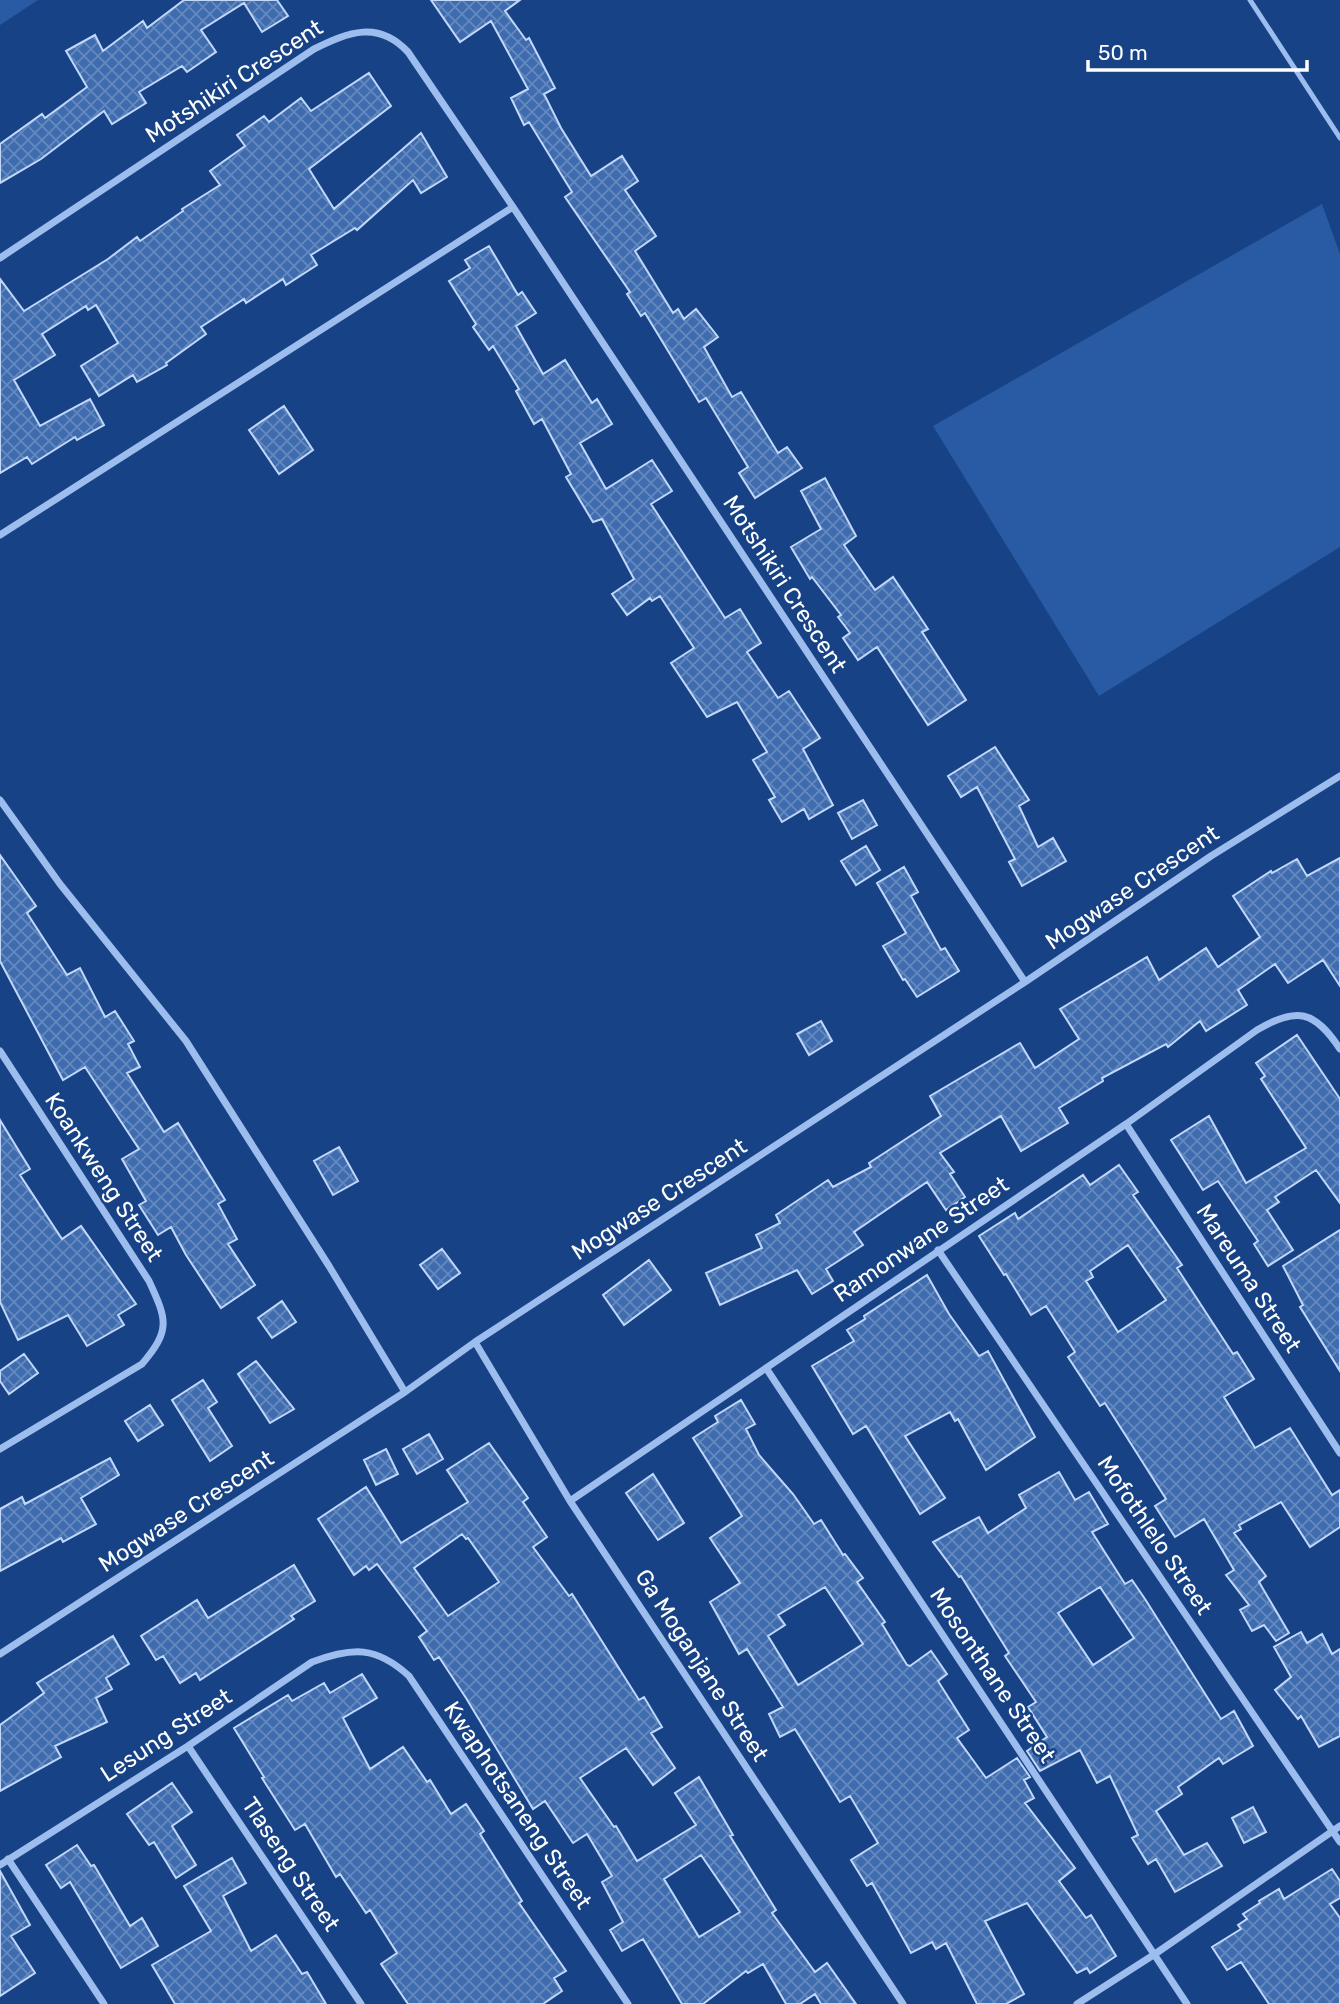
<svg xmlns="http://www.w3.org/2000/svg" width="1340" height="2004" font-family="Rubik,sans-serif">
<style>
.grass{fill:#295ba4}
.building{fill:url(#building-cross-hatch);stroke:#c1d8fa;stroke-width:2;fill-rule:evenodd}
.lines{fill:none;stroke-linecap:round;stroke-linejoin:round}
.lane{stroke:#9cbded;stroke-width:5}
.street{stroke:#9cbded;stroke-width:7}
.labels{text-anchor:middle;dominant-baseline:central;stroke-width:5;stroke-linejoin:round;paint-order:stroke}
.street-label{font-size:23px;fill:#fff;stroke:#174285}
</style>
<defs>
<pattern id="building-cross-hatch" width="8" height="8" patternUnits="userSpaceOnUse" patternTransform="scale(1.75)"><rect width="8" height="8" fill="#3f6caf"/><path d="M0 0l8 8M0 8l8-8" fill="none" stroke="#6589bf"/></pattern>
</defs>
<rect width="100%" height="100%" fill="#174285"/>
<path class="grass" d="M0,0H38L0,25Z
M1322,204L1340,254V547L1099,696L933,426Z"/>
<path class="building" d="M184,0H277L288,16L262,32L244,3L201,30L216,52L187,72L182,66L139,92L146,103L112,124L104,111L41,159L0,183V144L42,114L45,118L87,87L66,51L95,35L103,51L143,21L147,28Z
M431,0H520L505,11L526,40L529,38L555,88L544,94L561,128L591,176L622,156L638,181L625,190L656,236L635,251L673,313L678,309L684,319L696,309L718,337L704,347L732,397L741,392L778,453L787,447L802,468L755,498L739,473L748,467L706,398L699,402L645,313L641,316L627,294L630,292L565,197L572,192L529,122L524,125L511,98L528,89L491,21L460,42Z
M369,73L391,106L309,169L334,209L421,133L447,177L421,193L413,180L357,230L355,228L311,255L317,265L286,285L283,279L246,303L244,299L201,327L206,334L166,363L167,365L137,382L133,375L99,396L81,366L118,343L96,305L88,310L86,306L42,334L55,355L14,380L40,426L90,399L104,425L77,440L75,437L32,464L27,457L0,473V279L24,311L108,259L137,237L140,241L183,211L182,209L220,185L210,171L245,146L237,135L264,116L269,122L301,98L311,111Z
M489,246L518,295L522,292L536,313L516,326L543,374L565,360L592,403L597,399L612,424L580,443L606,489L652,460L672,491L651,504L725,618L740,609L761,643L747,652L778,698L789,691L820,738L803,749L833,805L809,819L804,809L782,822L769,800L775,797L753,760L767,752L737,702L707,717L671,663L694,648L660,596L652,601L650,598L627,615L612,594L634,579L602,519L593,522L566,477L571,474L542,419L534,424L516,391L519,389L493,346L489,350L473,327L476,324L449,281L470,268L465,260Z
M284,406L313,450L279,474L249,430Z
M825,478L856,536L844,545L875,590L893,577L928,629L922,632L966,700L928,725L877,647L858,660L843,638L850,633L838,617L841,615L812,577L810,579L791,547L821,529L801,491Z
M995,747L1029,800L1019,806L1038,847L1053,838L1066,861L1022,886L1009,862L1015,859L977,787L961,797L948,776Z
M863,800L877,825L852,839L838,813Z
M866,846L880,870L856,885L841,861Z
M0,855L36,906L27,913L67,975L80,968L105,1017L115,1011L134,1041L128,1044L140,1067L127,1073L164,1132L178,1123L225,1200L218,1204L237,1239L228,1244L255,1285L221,1308L186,1255L171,1227L158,1235L139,1205L146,1201L122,1159L139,1149L85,1067L63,1080L0,961Z
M1340,858V986L1323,960L1288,983L1275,964L1238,990L1247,1005L1206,1031L1200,1021L1168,1047L1166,1044L1102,1078L1103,1081L1059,1108L1068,1123L1021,1151L1001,1116L940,1153L954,1172L950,1174L965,1197L946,1210L927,1182L854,1232L863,1245L826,1269L833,1281L812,1294L797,1270L720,1305L706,1273L762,1248L756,1235L780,1223L776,1215L828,1180L833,1187L871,1167L869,1163L941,1116L930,1096L1020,1043L1035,1068L1079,1039L1060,1009L1147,957L1159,980L1206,948L1218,967L1260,937L1233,896L1271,871L1272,873L1297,859L1307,876Z
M904,867L918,892L911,896L941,950L945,948L959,971L917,997L905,979L903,980L883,946L906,933L877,883Z
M821,1021L832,1041L809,1055L797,1034Z
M1297,1035L1340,1099V1203L1316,1170L1275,1197L1279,1202L1267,1210L1293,1250L1268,1266L1254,1244L1258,1241L1218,1181L1203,1190L1171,1140L1209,1116L1246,1183L1306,1148L1261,1079L1265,1076L1256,1063Z
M0,1120L30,1169L20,1175L62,1239L81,1226L136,1304L118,1315L124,1325L87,1346L68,1315L18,1340L0,1302Z
M339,1147L358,1181L333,1195L314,1161Z
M1119,1165L1138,1192L1133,1195L1182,1265L1177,1268L1233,1354L1237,1352L1254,1379L1224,1397L1255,1448L1290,1428L1332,1495L1340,1490V1527L1310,1547L1281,1502L1239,1525L1241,1529L1234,1533L1266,1576L1259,1582L1289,1633L1276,1641L1264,1625L1252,1631L1240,1610L1249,1605L1226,1575L1234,1570L1204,1519L1175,1537L1155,1506L1166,1499L1105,1403L1100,1406L1068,1357L1075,1352L1046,1306L1031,1315L1006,1274L1004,1275L979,1236L1015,1213L1018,1219L1083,1175L1090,1185ZM1128,1245L1166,1300L1118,1332L1086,1281L1093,1277L1090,1271Z
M1340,1230V1371L1300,1307L1303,1305L1283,1266Z
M442,1249L460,1273L438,1289L420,1265Z
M649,1260L671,1290L624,1325L603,1295Z
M927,1275L949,1314L979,1356L988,1351L1035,1437L986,1470L958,1419L955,1421L950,1412L905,1436L945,1498L920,1514L866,1426L853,1434L812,1366L854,1341L847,1330L865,1319L864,1316Z
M282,1301L296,1322L272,1338L258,1318Z
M24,1354L38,1373L9,1394L0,1381V1371Z
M256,1361L294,1409L270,1423L238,1374Z
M203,1380L217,1402L208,1408L232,1446L210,1461L172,1400Z
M741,1400L755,1424L746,1429L759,1455L793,1494L814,1524L821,1520L843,1555L845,1554L863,1578L857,1582L885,1622L882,1624L907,1665L910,1666L931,1651L947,1674L938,1681L969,1730L957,1738L986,1778L1017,1758L1030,1777L1024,1780L1034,1798L1025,1803L1075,1868L1059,1881L1086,1918L1091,1915L1116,1956L1090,1973L1087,1968L1077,1973L1027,1903L985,1921L1024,1994L1006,2004H977L946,1943L936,1949L932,1942L911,1953L872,1883L867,1886L851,1860L878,1843L850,1796L840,1802L795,1729L780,1737L769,1714L783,1707L747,1649L739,1654L710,1602L740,1583L710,1538L742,1516L693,1438L718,1422L715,1416ZM825,1587L863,1644L798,1685L768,1636L785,1625L778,1615Z
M150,1405L163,1425L138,1441L125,1421Z
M429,1434L443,1459L417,1474L403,1449Z
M489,1443L528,1498L523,1502L547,1537L533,1547L569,1596L572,1594L639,1700L644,1697L662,1727L651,1733L675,1768L653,1785L626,1748L580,1778L614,1827L616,1826L637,1861L696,1825L675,1793L699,1777L733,1835L730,1836L776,1910L772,1913L815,1972L827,1963L856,2004H821L815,1994L800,2004H786L763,1964L748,1973L746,1971L703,2004H682L643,1939L622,1951L610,1930L623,1922L602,1882L612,1876L587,1834L573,1843L545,1801L533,1809L466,1698L439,1657L434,1660L419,1637L427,1631L377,1564L369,1570L366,1566L354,1575L318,1519L366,1487L401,1543L468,1502L447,1470ZM462,1534L466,1539L468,1538L499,1582L448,1616L414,1568ZM701,1855L740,1912L699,1937L664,1879Z
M386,1449L398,1474L376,1485L364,1460Z
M110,1458L119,1475L81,1498L96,1524L63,1542L61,1538L0,1571V1509L22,1497L25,1504Z
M1059,1472L1075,1500L1089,1492L1108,1524L1092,1532L1125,1584L1132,1580L1145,1599L1221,1719L1234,1711L1253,1746L1223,1764L1219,1758L1178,1787L1182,1794L1156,1811L1184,1855L1207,1843L1222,1866L1175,1892L1156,1859L1148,1864L1132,1838L1138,1835L1110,1776L1097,1783L1080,1750L1040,1771L1027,1751L1047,1737L1028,1707L1036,1702L1005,1656L1009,1653L961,1576L959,1577L933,1542L979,1517L988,1533L1026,1508L1019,1495ZM1100,1587L1134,1638L1093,1665L1058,1613Z
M653,1474L684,1523L658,1540L626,1493Z
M294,1565L315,1601L291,1616L294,1619L200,1680L196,1673L180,1683L163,1656L156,1660L141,1636L197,1600L208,1618Z
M1301,1632L1307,1643L1322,1634L1332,1654L1340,1649V1736L1319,1747L1301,1716L1298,1719L1275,1690L1291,1677L1274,1647Z
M113,1636L129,1664L106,1678L112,1689L96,1698L107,1722L55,1746L61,1757L0,1791V1725L44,1693L37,1683Z
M362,1674L377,1698L343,1718L370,1769L403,1747L427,1782L430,1780L451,1814L466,1804L484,1831L480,1834L522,1901L519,1903L566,1971L554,1978L562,1991L543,2004H408L381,1964L397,1953L370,1910L366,1913L340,1874L336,1877L305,1824L295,1830L262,1778L264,1777L234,1728L288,1695L292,1701L324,1683L330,1693Z
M172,1783L192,1812L172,1826L196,1865L176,1878L154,1842L149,1845L127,1814Z
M1253,1807L1266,1832L1244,1843L1232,1818Z
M77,1845L91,1866L94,1865L130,1926L142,1918L158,1946L121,1968L70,1882L61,1888L46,1865Z
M232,1858L246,1883L223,1896L251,1951L276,1935L302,1974L307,1972L326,2004H175L152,1965L211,1931L184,1886Z
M1332,1869L1340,1881V1898L1330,1904L1340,1918V2004H1269L1241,1962L1227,1970L1212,1947L1241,1929L1238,1925L1247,1919L1243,1914L1260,1903L1259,1901L1279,1889L1284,1899Z
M0,1871L30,1925L11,1936L35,1973L0,1996Z"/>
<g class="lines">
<path class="lane" d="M1250,0L1340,138"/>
<path class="street" d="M0,258L314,49C349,32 378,20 408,52L513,207L1025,982
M0,535L513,207
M0,800L60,884L186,1041L329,1266L405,1392
M0,1051L149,1281C167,1320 171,1330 142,1364L0,1449
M1126,1124L1340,1453
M938,1250L1340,1842
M475,1342L570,1501L903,2004
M766,1368L1187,2004
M570,1501L1126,1124L1257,1030C1297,1006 1315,1011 1340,1049
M0,1654L405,1392L475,1342L1025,982L1211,856L1340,776
M188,1746L361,2004
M8,1859L104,2004
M0,1865L188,1746L312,1662C353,1647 376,1646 409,1676L628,2004
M1077,2004L1155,1954L1340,1826"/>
</g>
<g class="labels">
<g class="street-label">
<text transform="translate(234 81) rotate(-33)">Motshikiri Crescent</text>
<text transform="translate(785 584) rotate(57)">Motshikiri Crescent</text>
<text transform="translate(1132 887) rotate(-34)">Mogwase Crescent</text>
<text transform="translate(104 1177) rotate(57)">Koankweng Street</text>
<text transform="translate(659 1199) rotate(-33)">Mogwase Crescent</text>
<text transform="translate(921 1239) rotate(-34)">Ramonwane Street</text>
<text transform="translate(1249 1278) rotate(57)">Mareuma Street</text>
<text transform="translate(186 1511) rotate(-33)">Mogwase Crescent</text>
<text transform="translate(1155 1535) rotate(56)">Mofothlelo Street</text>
<text transform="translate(702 1665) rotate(57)">Ga Moganjane Street</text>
<text transform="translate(993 1675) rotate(56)">Mosonthane Street</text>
<text transform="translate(166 1735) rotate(-33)">Lesung Street</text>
<text transform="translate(518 1805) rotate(56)">Kwaphotsaneng Street</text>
<text transform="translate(291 1864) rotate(56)">Tlaseng Street</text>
</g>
</g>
<path d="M1088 60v10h219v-10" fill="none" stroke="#ffffff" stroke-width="3.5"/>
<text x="1098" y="60" font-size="21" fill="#ffffff" stroke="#174285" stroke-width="5" paint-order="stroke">50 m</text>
</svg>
